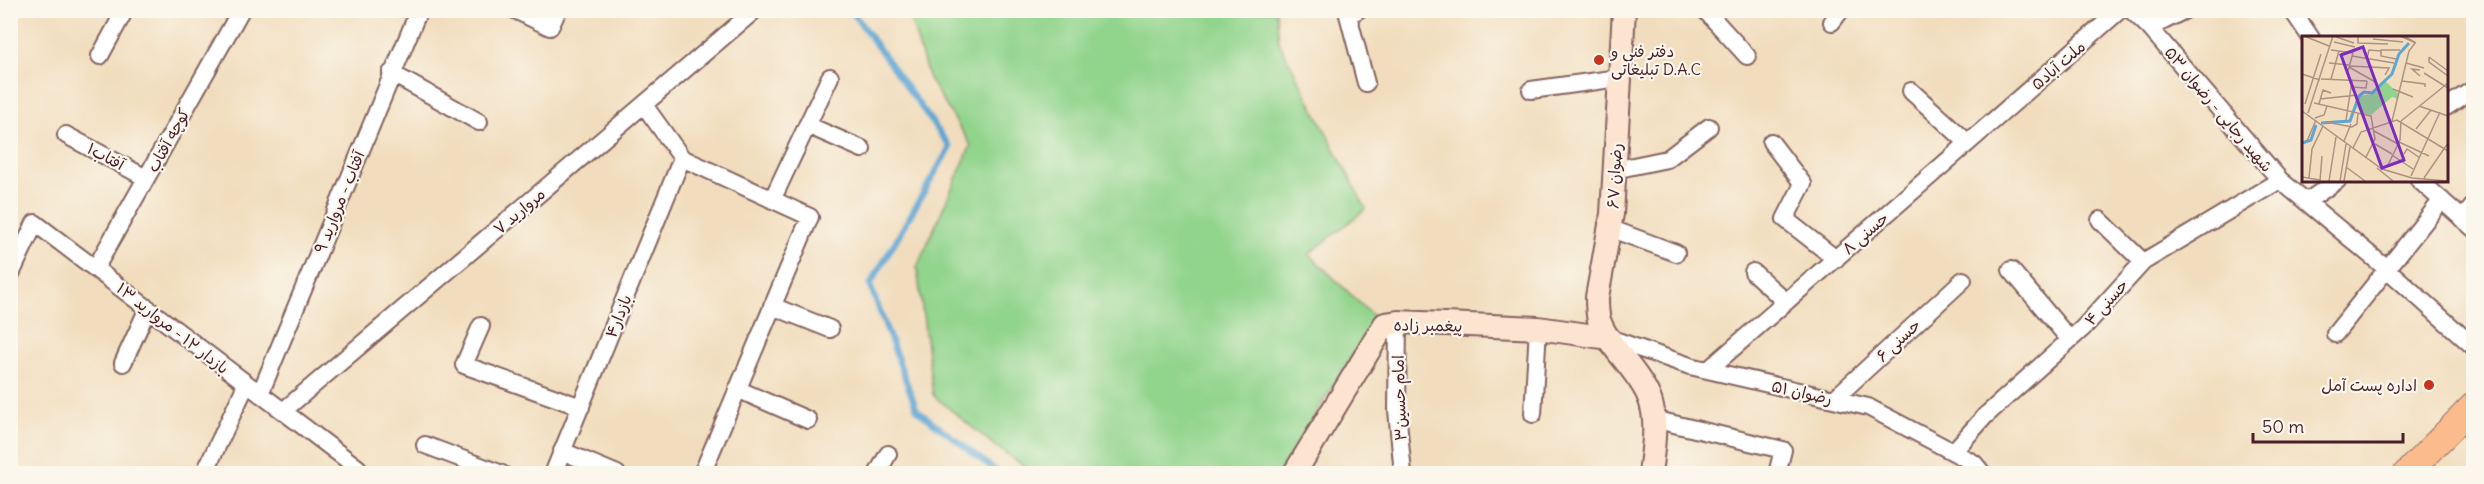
<svg xmlns="http://www.w3.org/2000/svg" width="2484" height="484" font-family="Delius,'Playpen Sans Arabic',sans-serif">
<style>
.garden{fill:#91d48c;stroke:#6e7a5c;stroke-width:1.5}
.lines{fill:none;stroke-linecap:round;stroke-linejoin:round}
.stream{stroke:#5ea6d4;stroke-width:6}
.street-casing{stroke:#84625e;stroke-width:20}
.secondary-casing{stroke:#84625e;stroke-width:26}
.primary-casing{stroke:#84625e;stroke-width:28}
.street{stroke:#fff;stroke-width:16}
.secondary{stroke:#fde4d1;stroke-width:22}
.primary{stroke:#fbbb8d;stroke-width:26}
.poi-dot{fill:#c8321e;stroke:#fbf7ec;stroke-width:2}
.labels{text-anchor:middle;dominant-baseline:central;stroke-width:4.5;stroke-linejoin:round;paint-order:stroke}
.poi-label{font-size:16px;fill:#4a1f2b;stroke:#fbf7ec;text-anchor:start}
.street-label{font-size:16px;fill:#4a1f2b;stroke:#fbf7ec}
.inset-river{fill:none;stroke:#5ea6d4;stroke-width:3}
.inset-road{fill:none;stroke:#ae9183;stroke-width:1.5}
.view{fill:#7b2cbf;fill-opacity:0.15;stroke:#7b2cbf;stroke-width:3}
.inset-edge{fill:none;stroke:#4a1f2b;stroke-width:3}
</style>
<rect width="100%" height="100%" fill="#fbf7ec"/>
<filter id="ink" filterUnits="userSpaceOnUse"><feTurbulence type="fractalNoise" baseFrequency=".0167" numOctaves="2"/><feDisplacementMap in="SourceGraphic" scale="12" xChannelSelector="R" yChannelSelector="G"/><feConvolveMatrix kernelMatrix="1 2 1 2 8 2 1 2 1" color-interpolation-filters="sRGB"/></filter>
<filter id="wash" filterUnits="userSpaceOnUse"><feTurbulence type="fractalNoise" baseFrequency=".008" numOctaves="4" result="noise"/><feDisplacementMap in="SourceGraphic" scale="24" xChannelSelector="R" yChannelSelector="G"/><feGaussianBlur stdDeviation="1.35" result="paint"/><feColorMatrix in="noise" values="0 0 0 0 0 0 0 0 0 0 0 0 0 0 0 0 0 1.4 0 .05"/><feComposite in="paint" operator="in"/></filter>
<g filter="url(#wash)">
<rect width="100%" height="100%" fill="#f1ddbd"/>
<path class="garden" d="M908,11H1276L1279,42L1366,209L1309,254L1375,318L1279,473H1034L995,446L933,395L917,267L971,145L929,79Z"/>
<g class="lines">
<path class="stream" d="M851,10L950,147L870,285L917,410L1000,474"/>
</g>
</g>
<g filter="url(#ink)">
<g class="lines">
<defs>
<path id="street" d="M515,10L550,27L558,10
M1358,10L1348,15L1366,83
M1705,10L1747,56
M2131,10L2150,28L2280,180L2387,269L2474,347
M2292,10L2311,38
M1832,22L1841,10
M2150,28L2185,10
M100,56L125,10
M391,73L479,122
M1531,90L1619,78
M1911,91L1968,143
M644,105L682,158L810,217L702,474
M2446,107L2474,89
M807,125L862,149
M66,135L146,178
M1771,142L1803,184L1785,219L1836,259
M1614,170L1667,159L1709,127
M2419,180L2474,229
M772,200L830,77
M2306,202L2338,180
M2462,219L2474,205
M2100,220L2143,262
M1609,228L1676,253
M95,269L241,10
M2011,270L2070,340
M1753,272L1786,302
M10,276L35,223L358,468
M772,306L830,329
M1398,322L1397,410L1403,474
M481,326L464,365L581,407
M2335,334L2442,200
M1609,338L1690,366L1868,407L1974,463L1983,474
M123,363L148,308
M1708,370L2120,10
M737,389L808,420
M260,394L419,10
M1834,399L1963,280
M283,411L755,10
M1533,414L1538,328
M1653,419L1783,450L1777,474
M425,445L502,474
M562,451L617,474
M1953,452L1985,416L2083,328L2143,262L2280,180
M204,474L246,385
M553,474L682,158
M877,474L888,454"/>
<path id="secondary" d="M1624,10L1612,214L1597,297C1597,304 1597,313 1599,320C1609,348 1636,368 1648,395C1659,419 1653,448 1650,474
M1294,474L1385,324L1398,322L1538,328L1609,338"/>
<path id="primary" d="M2406,474L2474,405"/>
</defs>
<use href="#street" class="street-casing"/>
<use href="#secondary" class="secondary-casing"/>
<use href="#primary" class="primary-casing"/>
<use href="#street" class="street"/>
<use href="#secondary" class="secondary"/>
<use href="#primary" class="primary"/>
</g>
</g>
<g class="poi-dot">
<circle cx="1599" cy="60" r="6"/>
<circle cx="2429" cy="385" r="6"/>
</g>
<g class="labels">
<g class="poi-label">
<text x="1611" y="51">دفتر فنی و<tspan x="1611" dy="18">تبلیغاتی D.A.C</tspan></text>
<text x="2417" y="385" text-anchor="end">اداره پست آمل</text>
</g>
<g class="street-label">
<text transform="translate(2058 65) rotate(-41)">ملت آباد۵</text>
<text transform="translate(2219 109) rotate(50)">شهید رجایی - رضوان ۵۳</text>
<text transform="translate(168 140) rotate(-61)">کوچه آفتاب</text>
<text transform="translate(106 156) rotate(28)">آفتاب۱</text>
<text transform="translate(1614 176) rotate(-87)">رضوان ۶۷</text>
<text transform="translate(339 202) rotate(-68)">آفتاب - مروارید ۹</text>
<text transform="translate(519 211) rotate(-40)">مروارید ۷</text>
<text transform="translate(1865 233) rotate(-41)">حسنی ۸</text>
<text transform="translate(2106 302) rotate(-48)">حسنی ۴</text>
<text transform="translate(618 316) rotate(-68)">بازدار۴</text>
<text transform="translate(1428 325) rotate(1)">پیغمبر زاده</text>
<text transform="translate(173 328) rotate(38)">بازدار ۱۲ - مروارید ۱۳</text>
<text transform="translate(1898 340) rotate(-43)">حسنی ۶</text>
<text transform="translate(1802 392) rotate(13)">رضوان ۵۱</text>
<text transform="translate(1399 398) rotate(-92)">امام حسین۳</text>
</g>
</g>
<g transform="translate(2302 36)">
<rect width="146" height="146" fill="#f1ddbd"/>
<path d="M83,45L97,58L96,63L90,61L69,79L59,77L55,71L58,60L70,58Z" fill="#91d48c"/>
<path class="inset-river" d="M19,87L48,85L57,60L62,56L70,57L90,38L97,18L107,7M0,107L9,104L14,89"/>
<path class="inset-road" d="M2,0L27,10M56,0V7L86,8M98,0L114,7L102,0M34,1L52,7M71,3L101,6M32,6L53,11M29,14L51,17L46,35M50,20L92,27M127,21V26L146,40M127,21L146,35M65,23L67,14L79,15M94,23L79,20V14H98M27,27L47,29M104,27L122,32M47,30L87,32L83,39M47,31L75,47M122,37L146,52M0,38L18,44M118,40L110,33L118,34M19,43L65,45M29,43L37,15M100,45L123,48V51M49,51L64,52L65,45M91,53L111,61M18,63L55,59M12,67L69,80L73,103L64,121M3,68L19,18M17,68L21,54L29,57M117,70L146,80M0,75L80,133L110,142L146,145M6,77L31,0M13,82L22,79L25,70M44,84L50,45M90,85L107,15L113,7M99,85L146,47M24,86L50,91L55,88L56,77M114,93L129,74M72,95L96,108M5,105L14,84M42,105L49,88M97,106L127,120M73,108L90,118M51,112L59,96L95,84L146,115M102,118L105,113L118,122M90,119L111,133M44,131L63,145M85,131L98,104L99,85M75,132L91,145M109,140L138,76M0,141L18,144M7,142L10,113L21,90M122,142L146,107M18,145L20,120M27,145L34,101M38,145L44,108M42,145L48,111"/>
<path class="view" d="M61,11L102,124L80,132L39,19Z"/>
<rect width="146" height="146" class="inset-edge"/>
</g>
<rect width="2484" height="484" fill="none" stroke="#fbf7ec" stroke-width="36"/>
<path d="M2253 433v9h150v-9" fill="none" stroke="#4a1f2b" stroke-width="3"/>
<text x="2262" y="433" font-size="18" fill="#4a1f2b" stroke="#fbf7ec" stroke-width="4.5" paint-order="stroke">50 m</text>
</svg>
